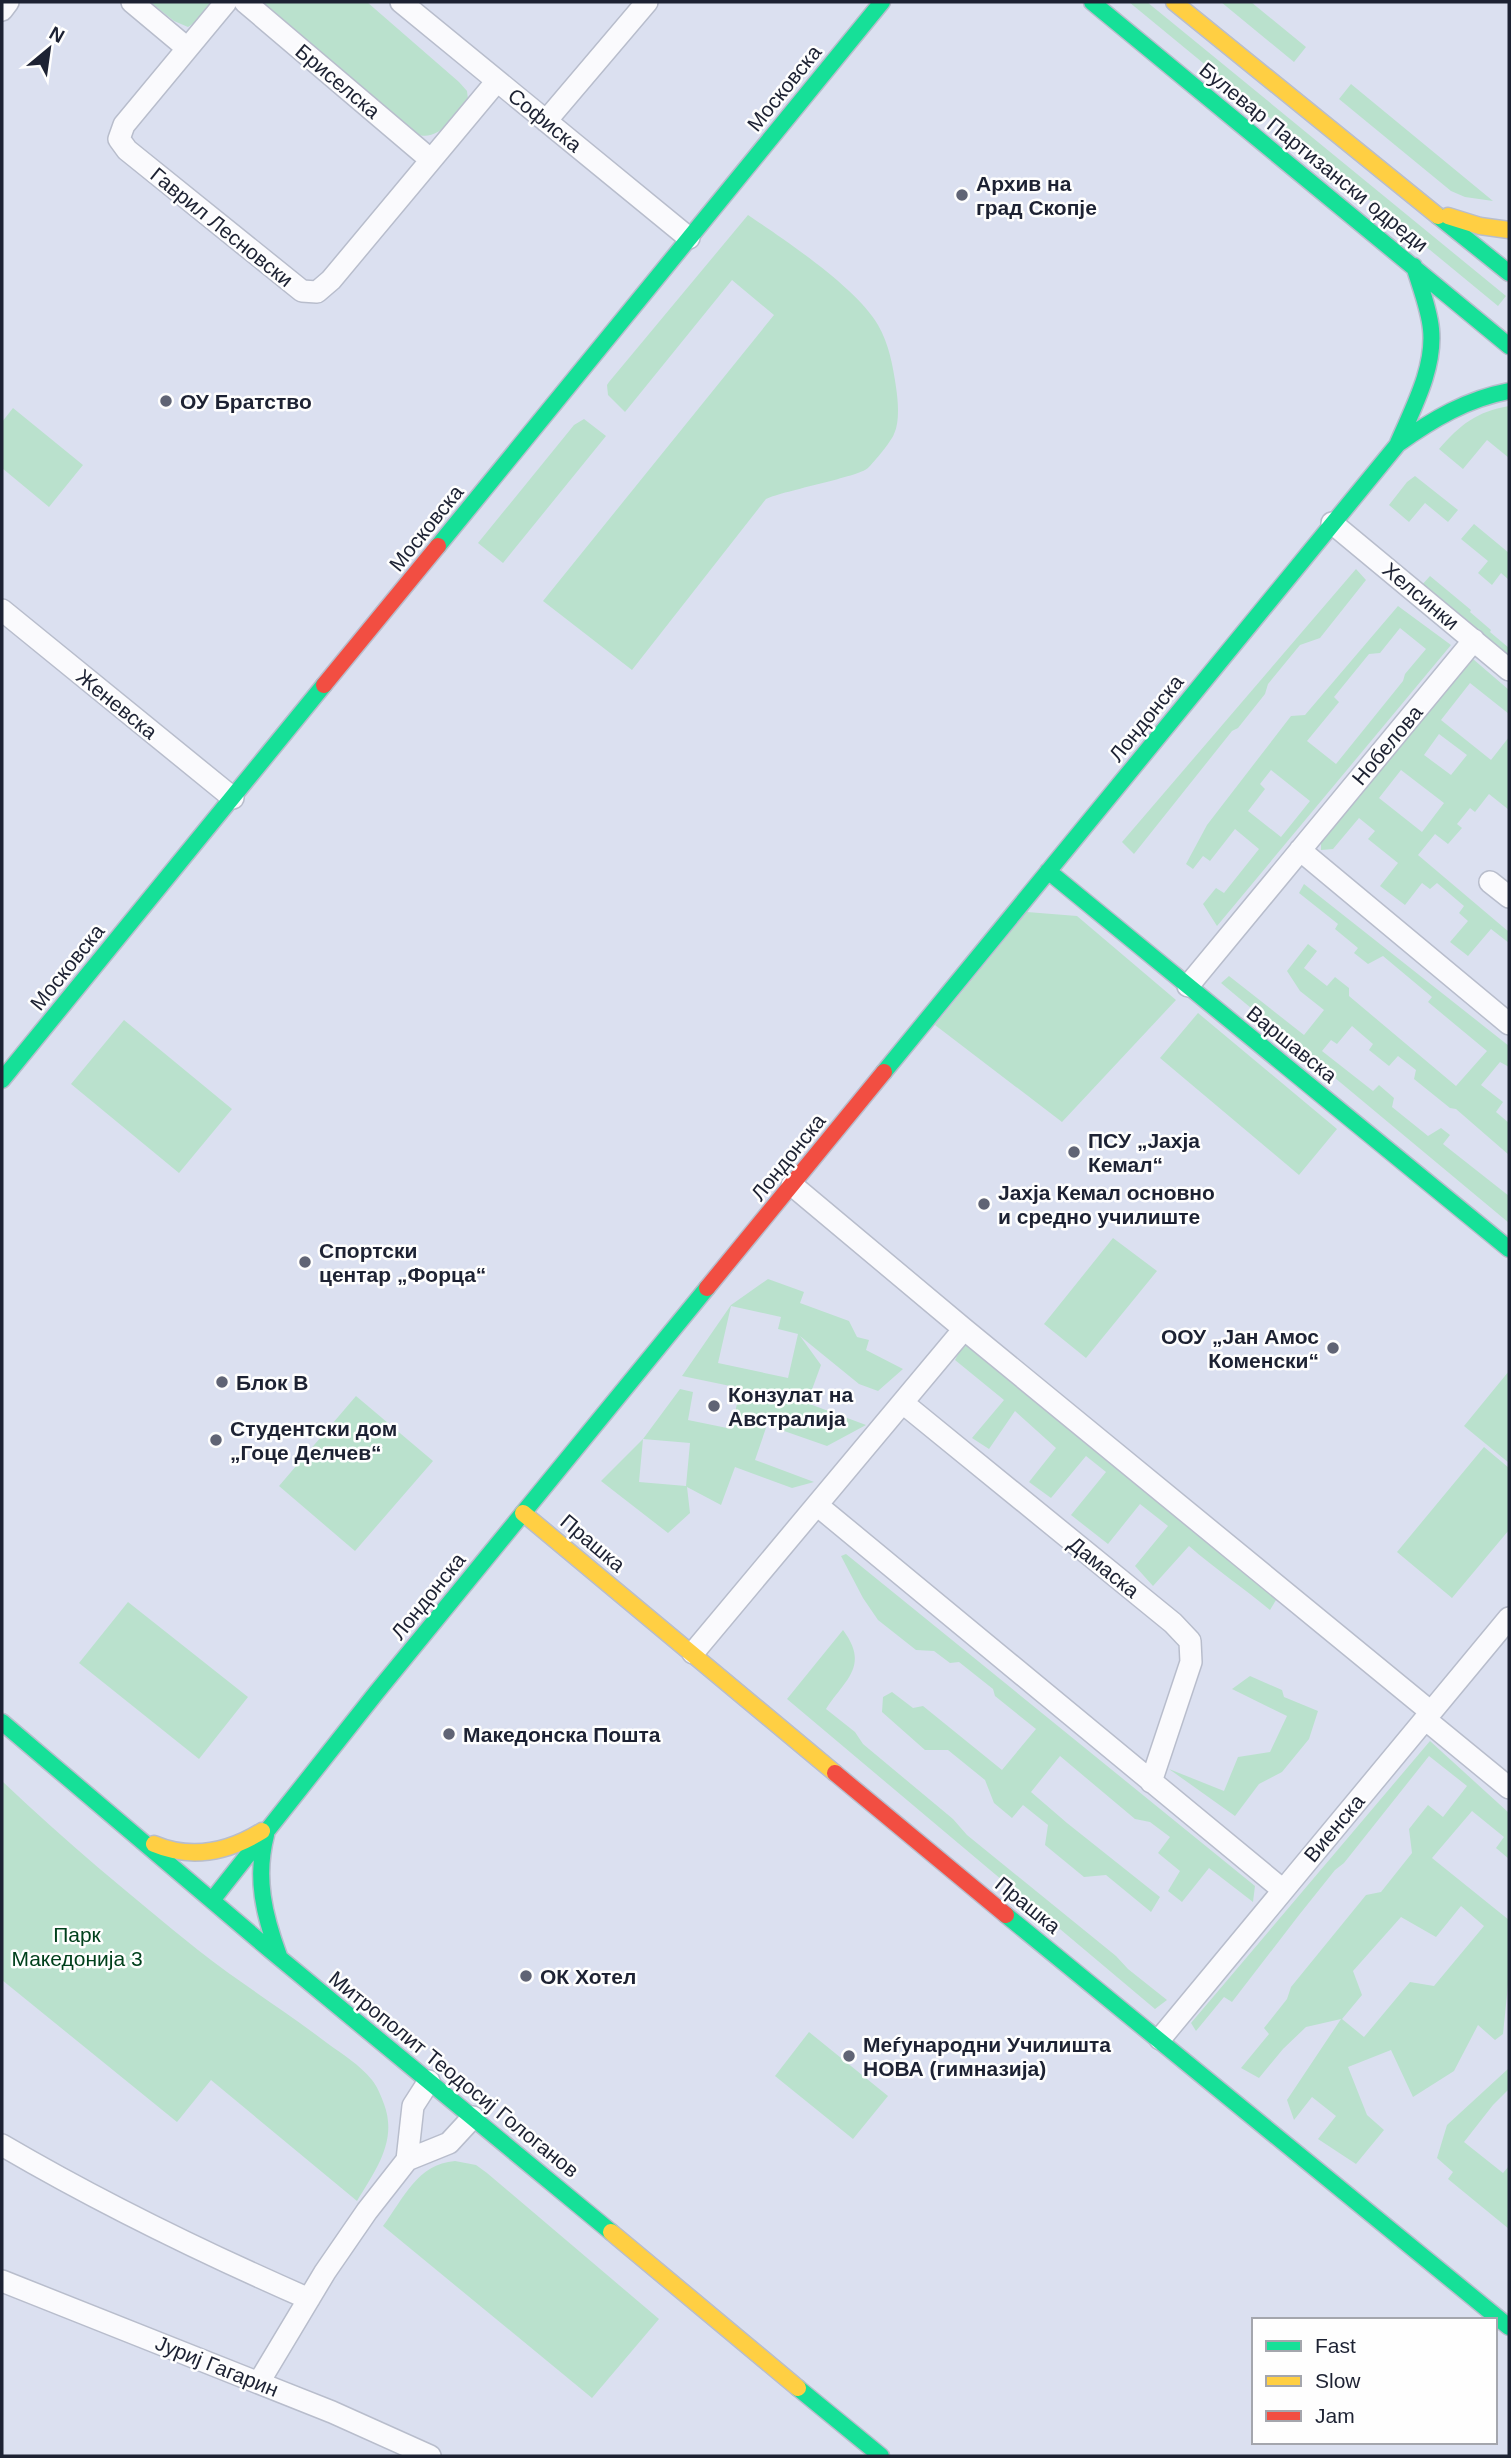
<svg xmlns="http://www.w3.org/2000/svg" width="1511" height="2458" font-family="Arial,sans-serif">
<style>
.green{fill:#bae1cd;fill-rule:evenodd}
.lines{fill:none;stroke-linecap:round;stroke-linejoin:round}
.street-casing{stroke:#b8bdcc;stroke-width:24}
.fast-casing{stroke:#b8bdcc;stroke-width:19}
.slow-casing{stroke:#b8bdcc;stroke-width:19}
.jam-casing{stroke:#b8bdcc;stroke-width:19}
.street{stroke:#fafafd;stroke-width:21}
.fast{stroke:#16e098;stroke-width:16}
.slow{stroke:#ffcf43;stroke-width:16}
.jam{stroke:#f24e42;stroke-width:16}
.poi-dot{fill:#606475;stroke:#fefefe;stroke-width:2.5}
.labels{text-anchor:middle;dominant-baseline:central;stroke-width:5;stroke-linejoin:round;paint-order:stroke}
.street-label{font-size:21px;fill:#1d2233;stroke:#fefefe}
.poi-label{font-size:21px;font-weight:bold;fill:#1d2233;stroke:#fefefe;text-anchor:start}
.park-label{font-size:21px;fill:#00401c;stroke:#fefefe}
</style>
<rect width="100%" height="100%" fill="#dbe0f0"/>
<path class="green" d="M150,2H212L197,21L188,27L174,21Z
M260,2H367L459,82L467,91L468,99C457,115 438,143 416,134Z
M1129,2H1147L1506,296L1498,306Z
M1221,2H1251L1306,47L1294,62Z
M1351,84L1493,201L1465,197L1451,191L1339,99Z
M748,215C785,240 857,288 878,325C889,344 893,366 896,387C898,401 900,421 894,434C891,442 874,462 868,468C858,477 786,490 766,499L632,670L543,601L774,315L732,280L625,412L608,395L607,385L609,382Z
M1509,406V458L1487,440L1463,469L1439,449C1461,424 1476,412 1509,406Z
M13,408L83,465L49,507L2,468V422Z
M584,419L606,436L503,563L478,543L574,425Z
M1415,476L1458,510L1448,522L1425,503L1409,522L1389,505L1407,482Z
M1474,524L1509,553V580L1501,573L1492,585L1478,573L1488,561L1461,539Z
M1356,569L1366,580L1320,638L1300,645L1268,684L1265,694L1238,728L1232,731L1134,854L1122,842Z
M1430,576L1471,610L1470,612L1491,630L1490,632L1509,648V659L1421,586Z
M1398,606L1451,645L1217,926L1203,904L1216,888L1224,893L1259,849L1235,829L1210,861L1203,856L1193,869L1186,864L1207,825L1291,716L1305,715ZM1400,628L1426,649L1405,674L1403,681L1336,764L1307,741L1339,702L1334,697L1369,654L1380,653ZM1271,770L1310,801L1281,837L1248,811L1265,789L1260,784Z
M1473,659L1509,690V714L1470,683L1441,720L1491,760L1509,737V810L1489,794L1475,812L1470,808L1457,824L1462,828L1448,844L1435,834L1418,855L1509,932V943L1491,929L1468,956L1450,942L1468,921L1459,913L1464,906L1437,883L1430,889L1422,883L1405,905L1380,886L1398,863L1368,839L1375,831L1359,818L1333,849L1321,850V841L1344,810ZM1439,734L1467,755L1451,775L1424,755ZM1401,770L1444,803L1422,832L1379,798Z
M1304,884L1509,1046V1067L1500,1062L1481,1085L1503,1102L1496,1112L1509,1123V1155L1456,1109L1450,1108L1414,1079L1416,1070L1398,1056L1389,1066L1369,1050L1373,1044L1352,1026L1337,1044L1331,1040L1322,1051L1373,1091L1379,1085L1394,1098L1392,1107L1428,1136L1441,1128L1450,1135L1443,1144L1509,1196V1223L1221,983L1229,976L1304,1035L1324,1010L1300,991L1287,971L1308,944L1317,951L1304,968L1327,986L1335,977L1349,988V996L1456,1086L1487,1051L1428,1002L1432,997L1383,956L1368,964L1354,953L1358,948L1335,929L1338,924L1299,893Z
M1027,912L1077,916L1176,1000L1062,1122L935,1025Z
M1198,1013L1337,1129L1299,1175L1160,1058Z
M124,1020L232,1109L179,1173L71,1084Z
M1113,1238L1157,1271L1086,1358L1044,1324Z
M768,1279L804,1292L800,1303L849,1321L857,1337L869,1340L866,1350L903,1369L878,1391L859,1384L800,1336L821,1365L807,1403L866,1425L827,1446L767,1425L755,1460L814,1482L792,1488L735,1467L721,1505L687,1487L690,1513L668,1533L601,1481L643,1439L680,1389L693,1392L688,1420L732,1429L740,1388L682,1376L731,1305ZM731,1306L781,1317L778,1329L798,1334L788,1378L718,1363ZM643,1439L690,1443L686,1486L639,1482Z
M969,1333L1282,1590L1270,1610C1244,1588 1215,1569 1189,1546L1153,1586L1135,1566L1168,1526L1140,1504L1108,1544L1071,1515L1106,1472L1086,1456L1051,1498L1029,1482L1056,1448L1015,1411L989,1449L972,1438L1004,1400L955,1360Z
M1509,1371V1463L1464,1426Z
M356,1396L433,1461L355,1551L279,1486Z
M1484,1447L1509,1468V1530L1452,1598L1397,1552Z
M846,1554L1255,1886L1253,1902L1209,1868L1182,1902L1168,1891L1180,1871L1158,1853L1170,1837L1150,1822L1135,1819L1060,1756L1031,1792L1067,1823L1160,1897L1151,1912L1106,1875L1084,1877L1045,1845L1048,1825L1023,1805L1012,1818L994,1803L985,1780L948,1750H925L882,1712L883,1697L892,1692L913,1708L923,1706L1002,1770L1036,1729L995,1696L993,1689L959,1662L950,1663L934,1651L916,1650L878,1620L863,1598L841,1556Z
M128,1602L248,1697L199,1759L79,1663Z
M843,1630C870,1666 845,1680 826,1709L855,1732L863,1744L953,1819L967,1835L1116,1956L1128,1969L1167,2000L1155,2009L787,1699Z
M1250,1676L1282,1690L1284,1697L1318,1711L1309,1739L1282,1772L1259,1784L1235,1816L1169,1769L1224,1791L1238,1757L1270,1752L1287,1716L1232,1689Z
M1430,1741L1509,1813V1859L1496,1848L1504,1837L1472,1811L1432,1858L1509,1920V1975L1503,2034L1495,2040L1478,2025L1454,2071L1413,2097L1391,2050L1348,2067L1367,2115L1384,2130L1356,2164L1318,2139L1336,2116L1312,2097L1294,2120L1287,2100L1341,2019L1306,2027L1283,2049L1259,2078L1241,2068L1269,2034L1264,2028L1287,1999L1291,1987L1366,1895L1381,1892L1412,1853L1409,1829L1428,1805L1443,1817L1467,1786L1429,1756L1344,1863L1335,1870L1299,1915L1232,2002L1224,1997L1196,2031L1191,2023ZM1461,1906L1484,1926L1434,1986L1410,1982L1364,2037L1342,2019L1362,1995L1353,1971L1401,1917L1436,1937Z
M2,1781C64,1840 131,1896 198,1950C240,1983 285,2011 327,2043C342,2054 360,2065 372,2080C377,2086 381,2096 384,2104C398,2141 375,2171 357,2201L211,2080L177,2122L2,1980Z
M809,2032L888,2096L853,2139L775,2076Z
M1509,2068V2089L1493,2105L1464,2142L1503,2173L1509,2166V2229L1448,2179L1453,2172L1437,2158L1447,2125Z
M455,2161L476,2165L487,2173L659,2319L592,2398L383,2226C404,2198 417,2164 455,2161Z"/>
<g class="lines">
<defs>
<path id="street" d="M132,2L187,48
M226,2L124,125L119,139L127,150L302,291L317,292L331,280L497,81
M245,2L431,160
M401,2L689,238
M2,10L8,2
M546,121L647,2
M1332,523L1509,670
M2,610L233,798
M1300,850L1509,1024
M1490,882L1509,897
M1188,986L1474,640
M792,1185L964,1329L1431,1712
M903,1403L1173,1623L1190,1641L1191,1662L1151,1782
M817,1505L1283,1890
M693,1653L964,1329
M1425,1719L1509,1788
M1160,2039L1509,1618
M2,2145C101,2203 204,2253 309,2299
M407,2160L413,2106L429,2081
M2,2281L332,2412L430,2456
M259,2382L325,2272L367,2211L407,2160L449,2143L473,2117"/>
<path id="fast" d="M1092,2L1509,346
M1438,216L1509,273
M1398,443C1413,408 1435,368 1431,329C1429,308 1420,286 1414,266
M438,546L882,2
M1048,871L1509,1249
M884,1072L1398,444C1433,419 1467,399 1509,391
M2,1080L324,685
M2,1722L270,1950L611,2232
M266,1835C255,1878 264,1915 279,1956
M213,1899L376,1693L707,1288
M1006,1915L1509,2327
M798,2388L881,2456"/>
<path id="slow" d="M1174,2L1438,216
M1448,216L1480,226L1509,230
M523,1513L835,1773
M154,1844C192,1860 228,1852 262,1831
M611,2232L798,2388"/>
<path id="jam" d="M324,685L438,546
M707,1288L884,1072
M835,1773L1006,1915"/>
</defs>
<use href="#street" class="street-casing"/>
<use href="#fast" class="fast-casing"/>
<use href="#slow" class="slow-casing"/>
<use href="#jam" class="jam-casing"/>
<use href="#street" class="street"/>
<use href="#fast" class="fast"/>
<use href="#slow" class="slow"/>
<use href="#jam" class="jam"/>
</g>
<g class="poi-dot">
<circle cx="962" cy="195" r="7"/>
<circle cx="166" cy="401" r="7"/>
<circle cx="1074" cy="1152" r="7"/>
<circle cx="984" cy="1204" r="7"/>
<circle cx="305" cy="1262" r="7"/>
<circle cx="1333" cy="1348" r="7"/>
<circle cx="222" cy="1382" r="7"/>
<circle cx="714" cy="1406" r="7"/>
<circle cx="216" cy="1440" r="7"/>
<circle cx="449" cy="1734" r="7"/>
<circle cx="526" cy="1976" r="7"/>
<circle cx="849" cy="2056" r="7"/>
</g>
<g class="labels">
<g class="street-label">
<text transform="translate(338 81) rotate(40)">Бриселска</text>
<text transform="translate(784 88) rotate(-51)">Московска</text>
<text transform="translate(545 120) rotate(39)">Софиска</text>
<text transform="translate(1314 157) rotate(39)">Булевар Партизански одреди</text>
<text transform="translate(222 227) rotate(39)">Гаврил Лесновски</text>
<text transform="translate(426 528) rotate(-51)">Московска</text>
<text transform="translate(1421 596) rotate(40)">Хелсинки</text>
<text transform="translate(117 704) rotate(39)">Женевска</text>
<text transform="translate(1146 718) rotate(-51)">Лондонска</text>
<text transform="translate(1387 745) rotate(-50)">Нобелова</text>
<text transform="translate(67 967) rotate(-51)">Московска</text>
<text transform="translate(1292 1044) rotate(39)">Варшавска</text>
<text transform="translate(788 1157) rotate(-51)">Лондонска</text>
<text transform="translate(593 1543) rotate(40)">Прашка</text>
<text transform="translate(1104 1567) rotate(39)">Дамаска</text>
<text transform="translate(428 1596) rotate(-51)">Лондонска</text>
<text transform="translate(1334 1828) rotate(-50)">Виенска</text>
<text transform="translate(1028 1905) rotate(39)">Прашка</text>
<text transform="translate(454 2074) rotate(39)">Митрополит Теодосиј Гологанов</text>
<text transform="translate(217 2366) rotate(22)">Јуриј Гагарин</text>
</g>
<g class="poi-label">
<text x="976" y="183">Архив на<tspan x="976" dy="24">град Скопје</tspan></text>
<text x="180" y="401">ОУ Братство</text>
<text x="1088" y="1140">ПСУ „Јахја<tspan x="1088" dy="24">Кемал“</tspan></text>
<text x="998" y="1192">Јахја Кемал основно<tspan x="998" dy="24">и средно училиште</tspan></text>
<text x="319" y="1250">Спортски<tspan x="319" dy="24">центар „Форца“</tspan></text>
<text x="1319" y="1336" text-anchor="end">ООУ „Јан Амос<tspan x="1319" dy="24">Коменски“</tspan></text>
<text x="236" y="1382">Блок В</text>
<text x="728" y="1394">Конзулат на<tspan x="728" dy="24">Австралија</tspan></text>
<text x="230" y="1428">Студентски дом<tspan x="230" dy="24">„Гоце Делчев“</tspan></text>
<text x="463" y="1734">Македонска Пошта</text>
<text x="540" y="1976">ОК Хотел</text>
<text x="863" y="2044">Меѓународни Училишта<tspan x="863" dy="24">НОВА (гимназија)</tspan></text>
</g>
<g class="park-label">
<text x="77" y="1934">Парк<tspan x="77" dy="24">Македонија 3</tspan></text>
</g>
</g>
<rect width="1511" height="2458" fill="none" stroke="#1d2233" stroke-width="7"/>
<rect x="1252" y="2318" width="245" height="126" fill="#fefefe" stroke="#a4a6ad" stroke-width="2"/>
<rect x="1266" y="2341" width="35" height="10" fill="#16e098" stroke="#a4a6ad" stroke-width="2"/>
<text x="1315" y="2353" font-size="21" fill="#1d2233">Fast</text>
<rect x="1266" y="2376" width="35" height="10" fill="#ffcf43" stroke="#a4a6ad" stroke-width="2"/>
<text x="1315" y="2388" font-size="21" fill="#1d2233">Slow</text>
<rect x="1266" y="2411" width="35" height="10" fill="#f24e42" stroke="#a4a6ad" stroke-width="2"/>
<text x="1315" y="2423" font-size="21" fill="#1d2233">Jam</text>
<g transform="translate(49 49) rotate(29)" stroke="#fefefe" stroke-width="5" paint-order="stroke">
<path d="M0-5L12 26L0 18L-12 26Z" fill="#1d2233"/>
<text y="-10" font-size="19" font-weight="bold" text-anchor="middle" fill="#1d2233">N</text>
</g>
</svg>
